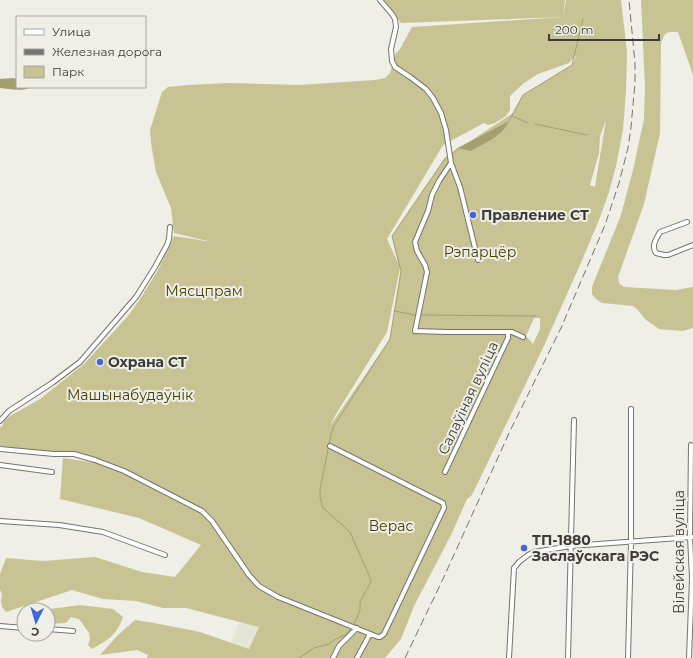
<svg xmlns="http://www.w3.org/2000/svg" width="693" height="658" font-family="Montserrat,sans-serif">
<style>
.built{fill:#e6e6d6}
.green{fill:#c7c392;fill-rule:evenodd}
.water{fill:#a39f6f}
.lines{fill:none;stroke-linecap:round;stroke-linejoin:round}
.stream{stroke:#a39f6f;stroke-width:1}
.street-casing{stroke:#75756e;stroke-width:6}
.street{stroke:#fff;stroke-width:4}
.rail{stroke:#747470;stroke-width:1;stroke-dasharray:8 4;stroke-linecap:butt}
.poi-dot{fill:#3e68d9;stroke:#efeee7;stroke-width:1.5}
.labels{text-anchor:middle;dominant-baseline:central;stroke-width:4;stroke-linejoin:round;paint-order:stroke}
.poi-label{font-size:14px;font-weight:bold;fill:#3b3b38;stroke:#efeee7;text-anchor:start}
.park-label{font-size:14px;fill:#443e00;stroke:#efeee7}
.street-label{font-size:14px;fill:#3b3b38;stroke:#efeee7}
</style>
<rect width="100%" height="100%" fill="#efeee7"/>
<path class="built" d="M239,622L259,627L249,649L231,642Z"/>
<path class="green" d="M384,0H565L563,17L401,23L390,7Z
M566,0H621L627,52L626,91L623,130L616,166L609,192L599,220L583,258L543,348L472,495L467,499L451,535L414,606L401,639L385,658H147L148,655L137,650L100,655L117,636L135,620L154,623L200,632L249,649L259,627L186,608H163L136,601L103,599L72,590L6,612L2,607L1,601L2,594L0,590V574L6,558L43,561L95,557L142,572L175,577L201,545L139,518L60,499L63,458L116,466L94,457L75,452L38,451L0,446V428L1,426L2,427L4,421L10,416L40,399L84,364L105,341L128,316L140,299L158,270L174,236L212,242L174,233L171,208L156,172L151,143L150,130L162,92L168,87L188,85L229,83L299,85L375,80L385,78L390,73L396,53L400,49L412,27L563,17ZM576,55L574,61L572,65L523,95L513,113L472,140L458,148L446,157L392,236L398,263L387,239L443,145L484,123L488,125L495,123L506,116L510,110V96L524,83L538,74L569,63ZM606,120L595,187L590,185L599,153L600,136ZM400,268L401,271L390,339L330,426L336,414L387,332ZM534,318H540V329L533,344L526,336Z
M641,0H693V75L678,32C666,32 665,31 661,44L660,133L644,204L618,277L619,283L624,287L676,290L693,287V328L683,331L659,329L646,320L637,309L633,306L602,303L596,299L592,294V287L621,215L633,170L644,119L645,87Z
M80,605L113,609L123,617C116,636 109,639 92,649L88,645L90,639L89,633L79,619L71,617L66,623L48,624V610H43Z"/>
<path class="water" d="M13,78L17,79V87H31C23,92 9,89 0,88V79Z
M509,121C504,135 483,144 471,151L458,148Z"/>
<g class="lines">
<path class="stream" d="M512,116L528,123
M509,121L523,95L572,65L583,19
M535,124L587,135
M453,153L458,148
M394,311L415,315
M421,315L536,316
M354,624L360,610V602L371,582L369,575L364,564L350,532L323,508L320,497V490L331,434L334,426L390,339L401,271L392,236L446,157
M299,658L314,648L329,644L336,639L345,635L351,629"/>
<defs>
<path id="street" d="M380,0L392,14L395,19L396,27L391,49L392,61L395,67L410,77L426,89L433,98L441,113L446,130L451,163L460,187L478,260
M451,163L439,181L432,195L428,211L415,242L417,251L425,265L427,272L415,331L447,332H512L523,337
M687,222L660,232C656,239 651,246 656,253L664,255H668L693,245
M0,421L9,411L52,383L80,362L136,297L155,267L167,245L169,239L170,227
M0,449L54,454H74L95,460L124,471L202,511L212,521L249,575L259,586L278,597L378,637H380L384,634L444,508L443,503L330,446
M0,465L52,472
M445,472L508,338V332
M0,521L59,525L103,532L165,555
M0,626L24,628
M48,629L73,631
M333,658L339,646L357,628
M357,658L370,634
M509,658L514,568L519,562L528,555L534,552L571,546L693,537
M568,658L574,420
M628,658L631,542V409
M689,658L692,578L690,537L691,445"/>
</defs>
<use href="#street" class="street-casing"/>
<use href="#street" class="street"/>
<path class="rail" d="M405,658L443,579L510,431L561,328L605,225L619,183L628,148L631,127L635,83V63L629,0"/>
</g>
<g class="poi-dot">
<circle cx="473" cy="215" r="4"/>
<circle cx="100" cy="362" r="4"/>
<circle cx="524" cy="548" r="4"/>
</g>
<g class="labels">
<g class="poi-label">
<text x="481" y="215">Правление СТ</text>
<text x="108" y="362">Охрана СТ</text>
<text x="532" y="540">ТП-1880<tspan x="532" dy="16">Заслаўскага РЭС</tspan></text>
</g>
<g class="park-label">
<text x="480" y="252">Рэпарцёр</text>
<text x="204" y="291">Мясцпрам</text>
<text x="130" y="395">Машынабудаўнік</text>
<text x="391" y="526">Верас</text>
</g>
<g class="street-label">
<text transform="translate(468 398) rotate(-65)">Салаўіная вуліца</text>
<text transform="translate(679 552) rotate(-90)">Вілейская вуліца</text>
</g>
</g>
<rect x="16" y="16" width="130" height="72" fill="#efeee7" stroke="#a7a6a1"/>
<rect x="24" y="29" width="20" height="6" fill="#ffffff" stroke="#a7a6a1"/>
<text x="52" y="36" font-size="12" fill="#3b3b38">Улица</text>
<rect x="24" y="49" width="20" height="6" fill="#747470" stroke="#a7a6a1"/>
<text x="52" y="56" font-size="12" fill="#3b3b38">Железная дорога</text>
<rect x="24" y="66" width="20" height="12" fill="#c7c392" stroke="#a7a6a1"/>
<text x="52" y="76" font-size="12" fill="#3b3b38">Парк</text>
<g transform="translate(36 622) rotate(185)"><circle r="19" fill="#efeee7" stroke="#a7a6a1"/>
<path d="M0-3L7 15L0 10L-7 15Z" fill="#3e68d9"/>
<text y="-6" font-size="11" font-weight="bold" text-anchor="middle" fill="#3b3b38">С</text>
</g>
<path d="M549 34v6h110v-6" fill="none" stroke="#3b3b38" stroke-width="2"/>
<text x="555" y="34" font-size="12" fill="#3b3b38" stroke="#efeee7" stroke-width="3" paint-order="stroke">200 m</text>
</svg>
